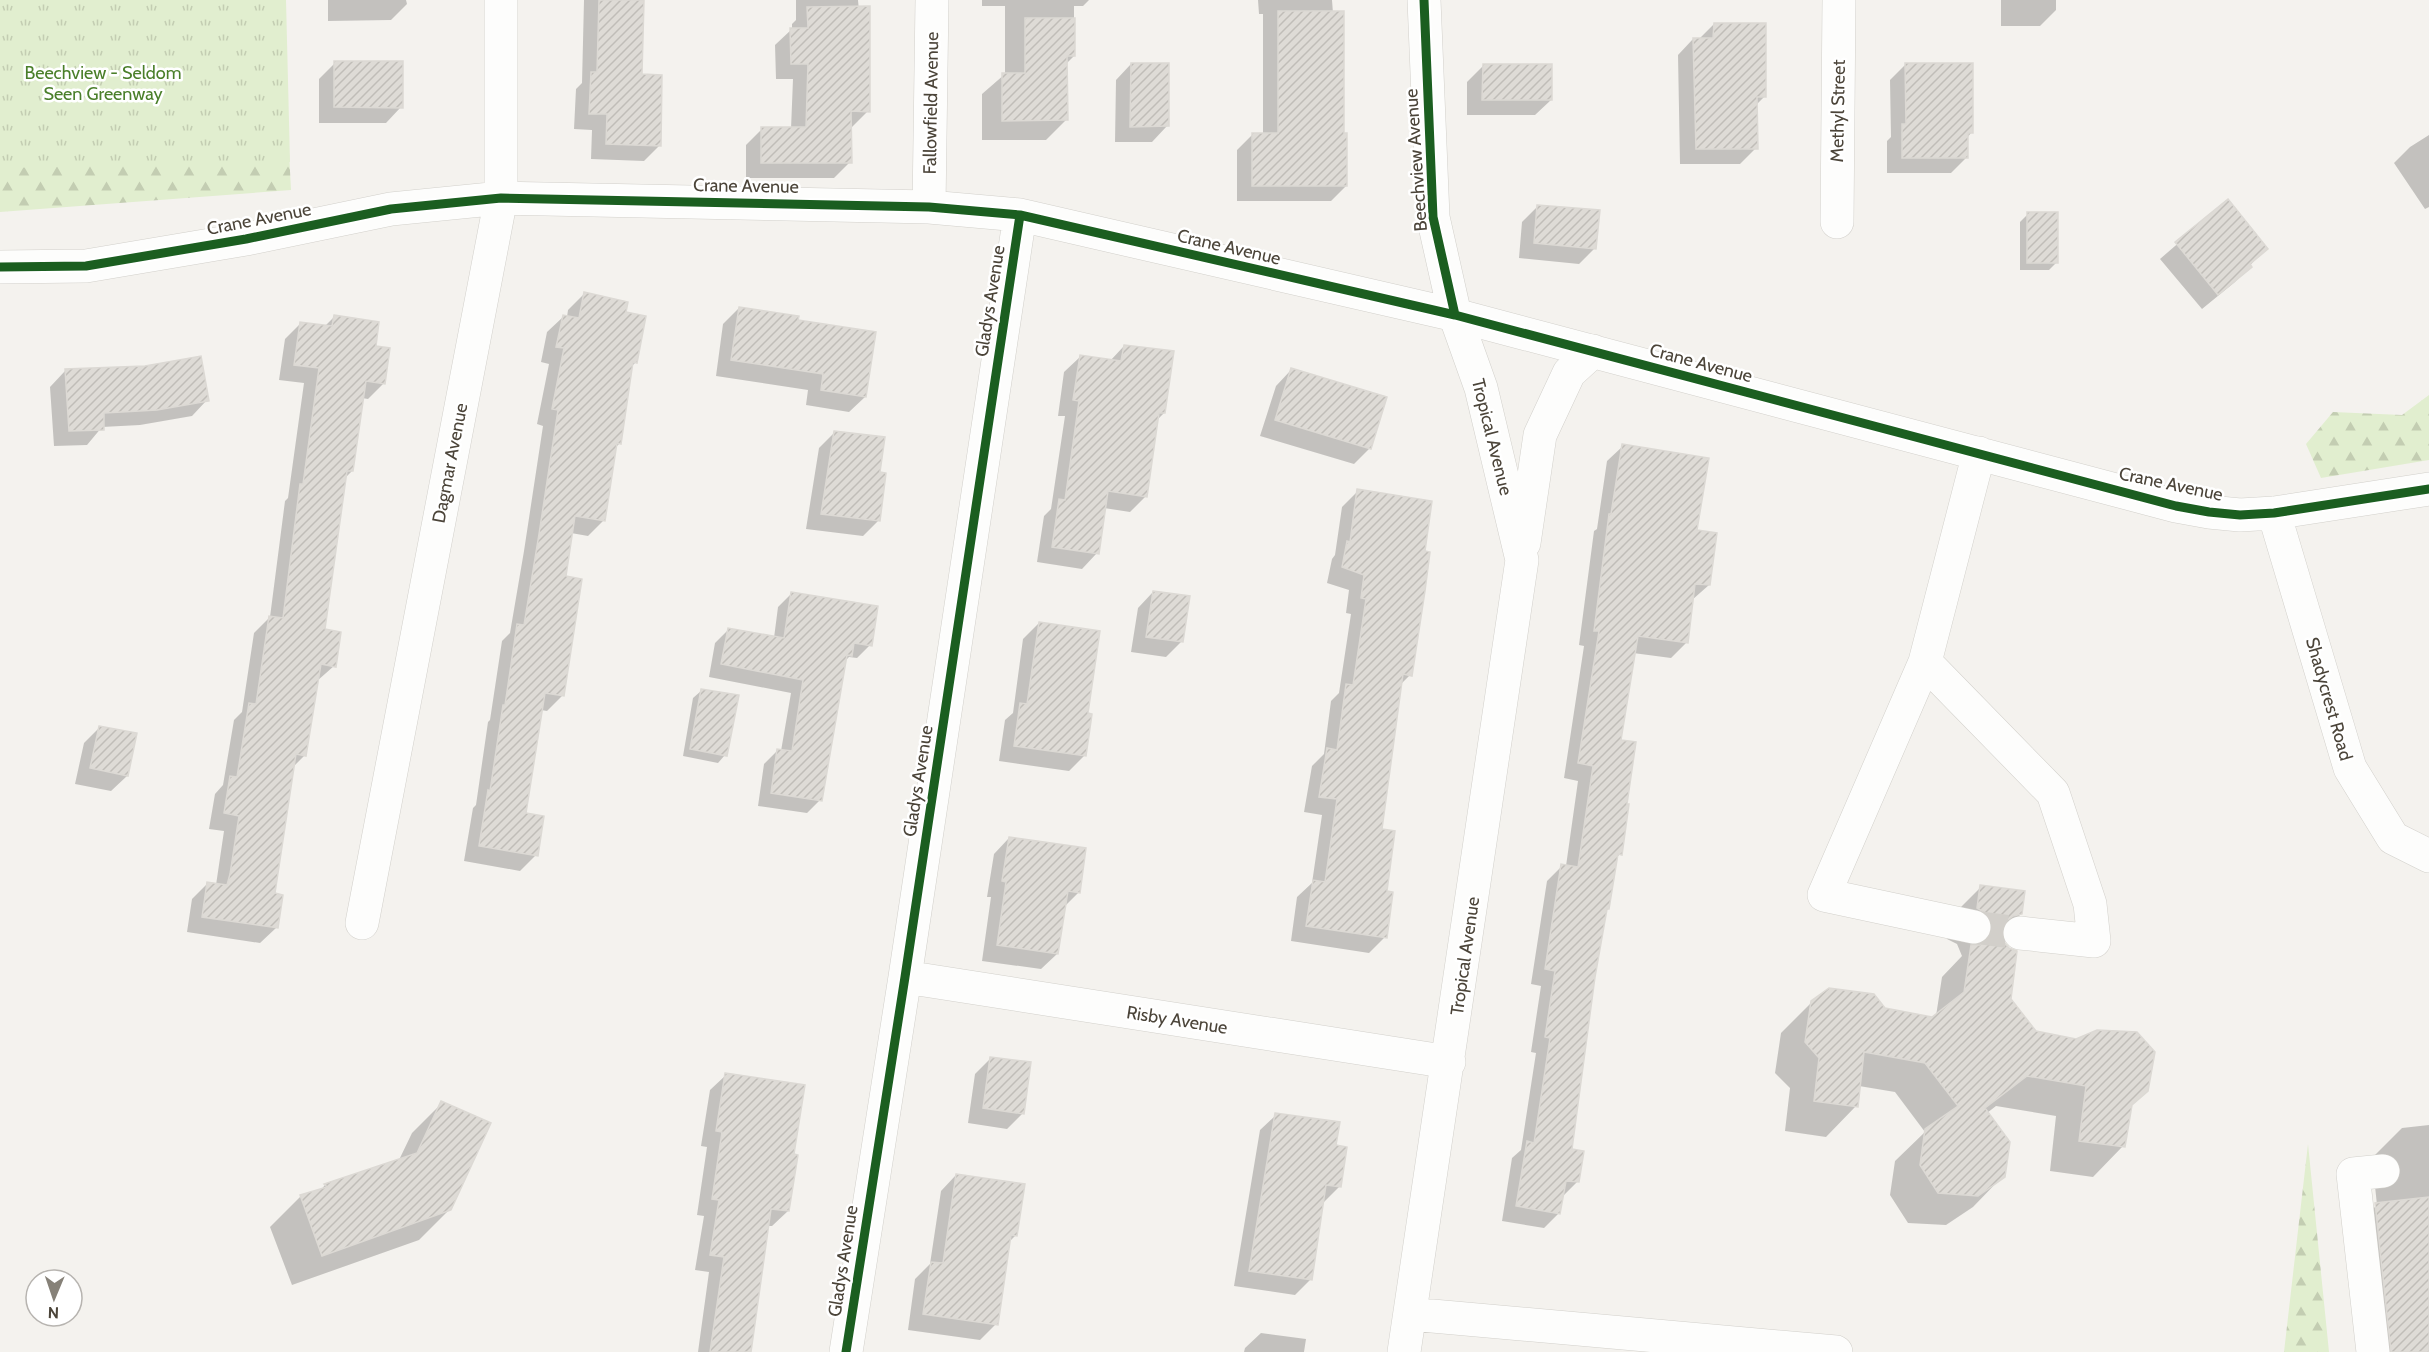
<svg xmlns="http://www.w3.org/2000/svg" width="2429" height="1352" font-family="Cabin,sans-serif">
<style>
.forest{fill:url(#forest-firs)}
.park{fill:url(#park-tufts)}
.shadow{fill:#0003}
.building{fill:url(#building-hatch);stroke:#dcd9d4;stroke-width:1.5}
.lines{fill:none;stroke-linecap:round;stroke-linejoin:round}
.minor-tunnel{stroke:#d2cfca;stroke-width:33;stroke-dasharray:33 16;stroke-linecap:butt}
.minor-casing{stroke:#d2d0cb;stroke-width:34}
.minor{stroke:#fdfdfc;stroke-width:33}
.cycleway-casing{stroke:#fff;stroke-width:13}
.cycleway{stroke:#1b5e20;stroke-width:9}
.labels{text-anchor:middle;dominant-baseline:central;stroke-width:5;stroke-linejoin:round;paint-order:stroke}
.park-label{font-size:18px;fill:#4a7f2a;stroke:#fff}
.street-label{font-size:18px;fill:#4b4439;stroke:#fff}
</style>
<defs>
<pattern id="forest-firs" width="22" height="20" patternUnits="userSpaceOnUse" patternTransform="scale(1.5)"><rect width="22" height="20" fill="#e1eecf"/><path d="M5 1l3.5 6h-7zM16 11l3.5 6h-7z" fill="#c3cdb2"/></pattern>
<pattern id="park-tufts" width="24" height="20" patternUnits="userSpaceOnUse" patternTransform="scale(1.5)"><rect width="24" height="20" fill="#e1eecf"/><path d="M3 7l-1-3M5 7V3M7 7l1-3M15 17l-1-3M17 17v-4M19 17l1-3" fill="none" stroke="#c3cdb2"/></pattern>
<pattern id="building-hatch" width="6" height="6" patternUnits="userSpaceOnUse" patternTransform="scale(1.5)"><rect width="6" height="6" fill="#dedbd6"/><path d="M-1 1l2-2M0 6l6-6M5 7l2-2" fill="none" stroke="#c0bdb8"/></pattern>
</defs>
<rect width="100%" height="100%" fill="#f4f2ee"/>
<path class="forest" d="M0,0H281L291,190L0,212Z
M2429,395V460L2321,478L2306,444L2333,412L2402,415Z
M2308,1144L2329,1352H2284Z"/>
<path class="park" d="M0,0H286L290,162L0,168Z"/>
<path class="shadow" d="M328,0H406L407,4L391,20L328,21Z
M584,0H642L641,75L660,145L644,161L591,159L592,130L574,129L576,89L582,83Z
M796,0H858L868,111L852,127H849L850,162L834,178H746V145L762,129H791L793,79H776L775,45L792,29V24L796,20Z
M982,0H1089L1083,6H1074V56L1066,64V120L1046,140H982V94L1005,74V6H982Z
M1258,0H1332L1346,186L1331,201H1237V150L1252,135H1263V14H1259Z
M2001,0H2056V10L2040,26H2001Z
M1714,24L1765,96L1756,105V148L1740,164H1680L1678,55L1693,39H1699Z
M335,63L401,107L386,123H319V79Z
M1131,64L1167,126L1152,142H1115L1116,80Z
M1906,64L1971,133L1967,138V157L1951,173H1887V141L1891,137L1890,80Z
M1483,66L1551,100L1535,115H1467V82Z
M2429,135V207L2425,209L2394,163L2410,147Z
M2227,201L2266,248L2235,282L2202,309L2160,259Z
M1538,206L1595,248L1579,264L1519,258L1522,222Z
M2028,214L2057,262L2049,270H2020V222Z
M584,294L624,313L636,362L631,367L620,443L614,449L604,520L588,536L571,533L564,578L563,695L547,711L541,710L525,814L536,855L520,871L464,861L473,808L476,805L488,722L490,720L502,641L510,633L524,551L543,426L537,424L549,364L541,362L547,332L563,317H567L568,310Z
M739,308L796,321L865,397L849,412L806,405L808,390L716,376L723,324Z
M334,317L374,347L384,383L368,399L362,398L352,471L345,478L323,630L334,666L317,681L305,755L293,767L273,894L276,928L260,943L187,932L192,899L208,883L216,885L224,831L209,829L215,794L223,785L234,720L242,712L254,633L270,617L285,501L288,498L304,383L279,380L285,339L301,323L325,326Z
M1124,346L1164,413L1157,420L1146,496L1130,512L1104,508L1097,553L1082,569L1037,562L1044,516L1051,509L1065,416H1058L1064,372L1080,357L1110,361Z
M1291,370L1370,448L1354,464L1260,436L1276,386Z
M65,371L207,400L192,416L140,425L102,427L87,445L54,446L50,387Z
M835,432L878,473V521L863,536L806,529L819,448Z
M1623,446L1696,531L1709,585L1692,600L1686,643L1671,658L1633,653L1620,741V854L1615,859L1608,909L1605,912L1593,977L1570,1150L1577,1182L1562,1197L1559,1213L1544,1228L1502,1221L1512,1158L1521,1150L1536,1053L1531,1052L1541,986L1531,984L1547,881L1562,866H1566L1578,781L1564,778L1584,646L1579,645L1594,531L1597,529L1607,461Z
M1358,491L1410,675L1399,686L1380,831L1385,892V937L1369,953L1291,941L1297,897L1312,883L1322,815L1304,812L1312,766L1324,754L1331,701L1339,693L1351,614L1346,613L1349,590L1327,583L1332,559L1335,555L1342,507Z
M1153,592L1182,641L1166,657L1131,652L1138,608Z
M792,593L870,645L857,658L849,657L844,662L820,800L807,813L758,806L764,764L778,750L781,751L791,693L709,677L715,643L728,630L774,638L778,607Z
M1039,623L1087,714L1084,756L1069,771L999,761L1005,720L1013,713L1023,639Z
M701,691L725,755L718,763L683,756L693,698Z
M100,727L127,776L111,791L75,784L84,743Z
M1009,838L1079,892L1064,907L1057,954L1041,969L982,961L991,897H987L994,854Z
M1981,887L2021,914L2000,934L2009,999L2035,1033L2147,1091L2129,1108L2123,1146L2093,1177L2050,1171L2056,1116L1996,1106L1987,1113L2003,1176L1973,1207L1946,1225L1908,1223L1890,1195L1895,1161L1925,1132L1895,1092L1859,1086L1856,1106L1826,1137L1785,1131L1790,1088L1775,1073L1781,1033L1812,1002L1884,1009L1933,1019L1936,1016L1942,977L1962,956L1957,944L1947,939L1951,917Z
M991,1058L1023,1113L1007,1129L968,1123L975,1074Z
M726,1075L793,1156L788,1211L772,1226H767L745,1352H698L709,1272L695,1270L704,1216L697,1215L707,1147L701,1146L710,1090Z
M442,1103L450,1209L419,1240L292,1285L270,1227L300,1197L320,1191L325,1185L399,1160L412,1133Z
M1276,1115L1335,1147L1340,1186L1324,1202H1322L1311,1279L1295,1295L1234,1286L1260,1130Z
M2429,1125V1352H2359L2346,1235L2377,1205L2372,1158L2402,1128Z
M956,1175L1016,1235L1008,1243L996,1324L980,1340L908,1330L915,1279L930,1264L941,1191Z
M1261,1333L1306,1339L1304,1352H1244L1245,1348Z"/>
<path class="building" d="M599,0H644L642,74L662,75L661,146L606,144L607,114H589L591,72H597Z
M870,6V112L851,111L852,163H761V127H806L808,64H791L790,28H808L807,7Z
M1278,11H1344V133H1347V186H1252V133H1278Z
M1025,18H1075V56H1067L1068,120L1002,121V73H1025Z
M1714,23H1766V97H1757L1758,149H1696L1693,38H1713Z
M334,61H403V108L334,107Z
M1131,63H1169V126L1130,127Z
M1905,63H1973V133H1968V158H1902V124H1906Z
M1483,64H1552V100H1482Z
M2228,199L2268,249L2250,264L2252,267L2218,295L2175,242Z
M1537,205L1600,210L1596,249L1534,243Z
M2027,212H2058V263H2027Z
M584,292L628,302L626,312L646,316L637,363L633,362L621,444L617,443L605,521L575,516L566,576L582,579L564,696L545,693L526,813L544,816L538,856L479,846L488,790L490,791L503,705H505L517,624L524,625L539,534L558,410L552,409L564,348L556,347L563,315L579,318Z
M739,307L799,316L798,320L876,332L866,397L821,390L823,374L731,360Z
M334,315L379,322L376,346L390,348L385,384L366,381L353,471H347L325,629L341,632L336,667L321,664L306,756L296,754L275,893L283,895L278,928L202,917L207,882L227,885L230,874L239,816L224,813L230,776L237,777L249,703L256,704L269,616L283,618L300,484H303L319,368L294,365L300,322L332,326Z
M1124,345L1174,351L1165,413H1159L1147,497L1108,491L1099,554L1052,547L1059,499L1065,500L1079,401L1073,400L1080,355L1121,361Z
M201,356L209,401L157,410L104,413V430L69,431L65,369L145,366Z
M1291,368L1387,397L1371,449L1275,420Z
M834,431L885,437L880,472L886,473L880,521L821,514Z
M1622,444L1709,458L1697,530L1717,533L1710,585L1695,584L1688,643L1638,636L1621,740L1636,742L1627,804H1629L1622,855L1618,854L1609,909H1607L1595,977L1572,1149L1584,1151L1579,1182L1566,1181L1560,1214L1516,1206L1527,1141L1534,1143L1550,1038L1545,1037L1555,971L1545,969L1561,864L1578,867L1593,766L1578,763L1599,631H1594L1609,514H1611Z
M1357,489L1432,501L1425,551L1430,552L1425,591L1412,676L1403,674L1382,829L1395,831L1387,891L1393,892L1387,938L1306,926L1313,880L1325,882L1337,799L1319,797L1327,748L1337,750L1346,684L1353,685L1366,599L1361,598L1364,575L1342,567L1347,541L1350,542Z
M1153,591L1190,596L1183,642L1146,637Z
M791,592L878,606L872,646L854,643L852,656L847,655L822,801L771,793L777,749L792,751L803,680L721,664L728,628L784,638Z
M1039,622L1100,631L1088,713L1092,714L1086,756L1014,746L1020,703L1027,704Z
M701,689L739,695L727,756L690,749Z
M99,726L137,733L128,776L90,768Z
M1009,837L1086,848L1080,893L1068,891L1058,954L997,945L1006,882L1002,881Z
M1980,885L2025,891L2022,914L2013,916L2005,922L2001,932L2003,941L2009,948L2017,951L2011,999L2036,1031L2076,1039L2097,1030L2137,1032L2155,1052L2148,1091L2132,1105L2125,1147L2079,1141L2086,1086L2027,1076L1985,1108L2010,1142L2005,1177L1978,1196L1938,1193L1920,1165L1925,1129L1958,1106L1925,1063L1864,1052L1858,1107L1814,1101L1819,1058L1805,1042L1811,1001L1829,988L1874,994L1885,1008L1932,1017L1964,992L1971,945H1980L1987,940L1992,930V922L1987,914L1977,908Z
M990,1057L1031,1062L1024,1114L983,1108Z
M725,1073L805,1085L794,1154L798,1155L789,1211L771,1209L751,1352H710L724,1257L710,1255L719,1200L712,1199L722,1132L716,1131Z
M441,1101L491,1123L451,1210L322,1256L300,1195L327,1187L324,1184L417,1153Z
M1275,1113L1340,1122L1336,1145L1347,1147L1341,1187L1326,1185L1312,1280L1249,1271Z
M956,1174L1025,1184L1017,1236L1011,1235L998,1325L923,1314L931,1262L943,1263Z
M2429,1197V1352H2391L2375,1203Z"/>
<g class="lines">
<path class="minor-tunnel" d="M1974,927L2020,933"/>
<defs>
<path id="minor" d="M929,207L932,0
M1837,222L1839,0
M0,267L86,266L246,239L391,209L501,198L929,207L1020,215L1455,315L2176,506L2209,512L2240,515L2274,513L2429,489
M2274,513L2350,768L2393,838L2429,856
M1524,543L1540,435L1569,373L1593,351
M1925,662L2053,793L2090,904L2094,941L2020,933
M362,923L501,198V0
M1974,927L1824,895L1925,662L1979,453
M905,977L1449,1062
M1410,1314L1836,1352
M846,1352L905,977L1020,215
M1404,1352L1522,560L1481,388L1455,315L1433,217L1424,0
M2373,1352L2353,1174L2383,1171"/>
</defs>
<use href="#minor" class="minor-casing"/>
<use href="#minor" class="minor"/>
<defs>
<path id="cycleway" d="M1424,0L1433,217L1455,315
M0,267L86,266L246,239L391,209L501,198L929,207L1020,215L1455,315L2176,506L2209,512L2240,515L2274,513L2429,489
M846,1352L905,977L1020,215"/>
</defs>
<use href="#cycleway" class="cycleway-casing"/>
<use href="#cycleway" class="cycleway"/>
</g>
<g class="labels">
<g class="park-label">
<text x="103" y="73">Beechview - Seldom<tspan x="103" dy="21">Seen Greenway</tspan></text>
</g>
<g class="street-label">
<text transform="translate(931 103) rotate(-89)">Fallowfield Avenue</text>
<text transform="translate(1838 111) rotate(-89)">Methyl Street</text>
<text transform="translate(1416 160) rotate(-94)">Beechview Avenue</text>
<text transform="translate(746 186) rotate(1)">Crane Avenue</text>
<text transform="translate(259 219) rotate(-11)">Crane Avenue</text>
<text transform="translate(1229 247) rotate(13)">Crane Avenue</text>
<text transform="translate(990 301) rotate(-81)">Gladys Avenue</text>
<text transform="translate(1701 363) rotate(15)">Crane Avenue</text>
<text transform="translate(1492 437) rotate(76)">Tropical Avenue</text>
<text transform="translate(450 463) rotate(-79)">Dagmar Avenue</text>
<text transform="translate(2171 484) rotate(12)">Crane Avenue</text>
<text transform="translate(2329 699) rotate(74)">Shadycrest Road</text>
<text transform="translate(918 781) rotate(-81)">Gladys Avenue</text>
<text transform="translate(1465 956) rotate(-82)">Tropical Avenue</text>
<text transform="translate(1177 1020) rotate(9)">Risby Avenue</text>
<text transform="translate(843 1261) rotate(-81)">Gladys Avenue</text>
</g>
</g>
<g transform="translate(54 1298) rotate(182)"><circle r="28" fill="#ffffff" stroke="#b7b4b0" stroke-width="1.5"/>
<path d="M0-4.5L10 22L0 15L-10 22Z" fill="#868178"/>
<text y="-9" font-size="16" font-weight="bold" text-anchor="middle" fill="#4b4439">N</text>
</g>
</svg>
